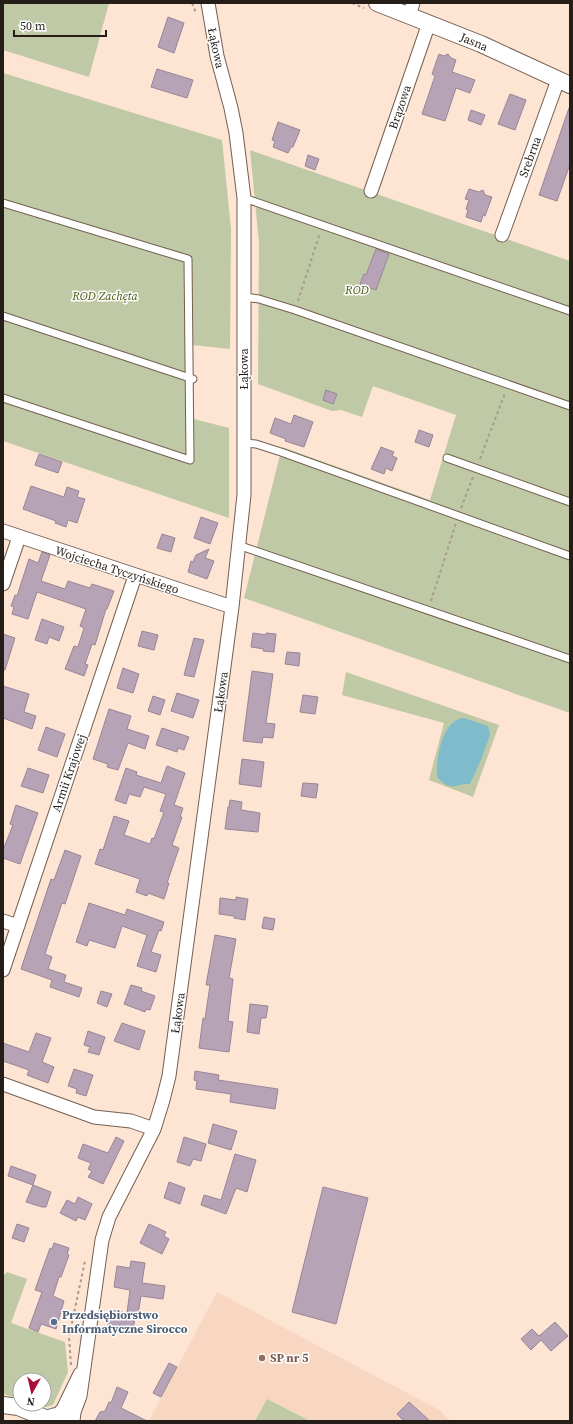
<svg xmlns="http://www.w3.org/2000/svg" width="573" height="1424" font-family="'Source Serif 4',serif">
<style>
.built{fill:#f7d7c2}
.green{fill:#bfc9a5}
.water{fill:#80bbcb}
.building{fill:#b7a3b6;stroke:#988598}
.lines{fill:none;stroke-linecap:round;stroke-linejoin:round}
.service-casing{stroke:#745f51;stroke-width:9}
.minor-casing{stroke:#745f51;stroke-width:15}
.tertiary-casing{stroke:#745f51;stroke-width:18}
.path{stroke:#ab998c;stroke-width:2;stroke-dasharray:3 3;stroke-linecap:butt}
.service{stroke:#fff;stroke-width:7}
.minor{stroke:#fff;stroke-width:13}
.tertiary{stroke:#fff;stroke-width:16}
.service-dot{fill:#5c6f8a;stroke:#fff;stroke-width:1.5}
.education-dot{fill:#8d6e63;stroke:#fff;stroke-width:1.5}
.labels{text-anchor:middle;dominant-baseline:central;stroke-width:3;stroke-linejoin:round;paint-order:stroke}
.street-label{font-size:12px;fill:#251d17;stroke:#fff}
.park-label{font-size:12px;font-style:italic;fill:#4d5a11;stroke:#fff}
.service-label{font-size:12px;font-weight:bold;fill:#4e5e75;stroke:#fff;text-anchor:start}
.education-label{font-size:12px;font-weight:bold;fill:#785e54;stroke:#fff;text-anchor:start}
</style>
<rect width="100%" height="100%" fill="#fde4d3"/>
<path class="built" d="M217,1292L441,1411L450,1421H149Z"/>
<path class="green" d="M3,3H109L89,77L3,50Z
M3,73L222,140L231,229L230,349L193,345L194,419L229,428V518L3,441Z
M250,150L570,261V713L244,598L282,447L430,500L456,415L373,386L362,417L341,410L332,411L258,384L259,243Z
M346,672L499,725L473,797L429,780L444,723L342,695Z
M7,1272L27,1279L11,1323L65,1342L68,1372L53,1405L46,1407L33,1404H44V1380H20V1399L3,1394V1276Z
M267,1399L310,1421H255Z"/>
<path class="water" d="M464,718L488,726L490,735L481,760L470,784C455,783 451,793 437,777C436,759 442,719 464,718Z"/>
<path class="building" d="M168,17L184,23L174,53L158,47Z
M439,54L444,56L448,54L451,58L456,60L452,72L475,80L470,93L456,88L445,121L422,114L435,76L432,74Z
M157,69L193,80L187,98L151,87Z
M510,94L526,100L515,130L498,124Z
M569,108L570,164L557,201L539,195Z
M471,110L485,115L481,125L468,120Z
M278,122L300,130L293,147H291L288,153L273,147L275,141L272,140Z
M308,155L319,159L315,170L305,166Z
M469,189L479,192L483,190L485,195L492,197L485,216L483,215L481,222L466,217L468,210L466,209L469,200L465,199Z
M376,249L389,254L376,290L360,284L364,274L366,275Z
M326,390L337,394L333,404L323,400Z
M294,415L313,422L304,447L285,441L286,439L270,433L275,418L291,424Z
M419,430L433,435L429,447L415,442Z
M381,447L394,452L392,456L397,458L392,471L386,468L384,474L371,469Z
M39,454L62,462L58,473L35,465Z
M31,486L64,497L67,487L79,491L77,497L85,499L77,523L68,520L66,527L55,523L56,521L23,509Z
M201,517L218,523L210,544L194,538Z
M162,534L175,538L171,552L157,548Z
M209,549L205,558L214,561L207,579L188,572L191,561L193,562L196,555Z
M42,552L50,555L41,581L65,589L68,581L90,588L92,584L114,591L107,609H106L95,645L92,644L85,664L88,665L84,676L65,669L74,646L78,647L84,628L80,626L86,609L37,592L28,619L12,614L14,607L11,606L15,595L17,596L29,559L38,563Z
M42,619L64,627L59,641L49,637L47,644L35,640Z
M142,631L158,635L154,650L138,646Z
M253,633L266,635V633L276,634L274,652L263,651L264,649L251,647Z
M3,634L15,638L5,670H3Z
M194,638L204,640L194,677L184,675Z
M287,652L300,653L299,666L285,664Z
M123,668L139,674L133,693L117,688Z
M252,671L273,674L266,723L275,724L273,738L263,737L262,743L243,741Z
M3,686L29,694L24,712L36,716L32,729L3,718Z
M177,693L199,700L193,718L171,711Z
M303,695L318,697L315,714L300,712Z
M153,696L165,700L160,715L148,711Z
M109,709L131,716L127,729L149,736L145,749L128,743L118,770L107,767L108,764L93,759Z
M46,727L65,734L57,757L38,750Z
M162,728L189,737L184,750L178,748L177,752L156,745Z
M242,759L264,762L261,787L239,784Z
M167,766L185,773L174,805L183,808L180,817H182L172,845L179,848L167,883H169L164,899L148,893L147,896L136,892L140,879L95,864L100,849L103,850L114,816L129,821L124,835L150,844L152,838L154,839L164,812L160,811L166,794L144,787L140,797L129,794L126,804L115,800L126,768L137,772L136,775L161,783Z
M28,768L49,775L43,793L21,786Z
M303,783L318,784L316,798L301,796Z
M230,800L242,802L241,810L260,813L258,832L225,829L228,807H229Z
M16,805L38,813L20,864L3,858V850L13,825L10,824Z
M65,850L81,856L65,904L62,903L45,954L52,957L48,969L66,975L64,982L82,988L79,997L50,987L52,980L21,969L51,879L54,880Z
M236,897L248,899L245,920L234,918V916L219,914L220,898L236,900Z
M89,903L125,915L127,909L164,922L161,931L159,930L151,952L161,955L156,972L137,966L147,935L122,926L115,948L89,940L87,946L76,942Z
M264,917L275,919L273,930L262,928Z
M215,935L236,939L229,978L233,979L228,1021L233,1022L229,1052L199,1048L203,1018L205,1019L210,985H206Z
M131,985L142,988L141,991L155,996L150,1010L146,1009L145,1012L124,1004Z
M101,991L112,994L107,1007L97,1003Z
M250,1004L268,1006L266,1018H261L259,1034L247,1032Z
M122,1023L145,1031L139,1050L114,1041Z
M88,1031L105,1037L99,1055L88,1052L90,1047L84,1045Z
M36,1033L51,1038L42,1062L54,1067L48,1083L27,1075L29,1070L3,1061V1043L29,1052Z
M74,1069L93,1075L86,1096L76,1093L77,1089L68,1086Z
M195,1071L219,1075L218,1080L278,1089L275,1109L230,1102L231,1094L196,1089L197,1081L194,1080Z
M213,1124L237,1131L231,1150L208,1143Z
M116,1137L124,1141L103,1184L88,1177L92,1171L88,1169L91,1163L78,1158L83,1144L108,1153Z
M184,1137L206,1144L201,1161L193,1159L190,1166L177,1162Z
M235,1154L256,1160L247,1192L236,1188L226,1214L201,1205L204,1195L221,1200Z
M11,1166L36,1175L33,1185L8,1176Z
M169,1182L185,1188L180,1204L164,1198Z
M33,1185L51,1192L46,1207H42L26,1202Z
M323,1187L368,1198L336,1324L292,1312Z
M78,1197L92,1204L85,1220L78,1217L76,1221L60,1213L67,1200L75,1204Z
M17,1224L29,1228L24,1242L12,1238Z
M149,1224L166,1232L164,1236L169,1239L162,1254L140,1243Z
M54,1243L69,1248L67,1254L69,1255L61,1277H59L53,1296L64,1301L56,1329L41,1324L38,1332L29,1328L42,1292L35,1290L50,1248L52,1249Z
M131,1261L145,1263L142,1283L165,1286L163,1299L141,1296L138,1315H135L133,1333L112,1331L113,1326L108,1325L110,1310L127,1313L130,1290L114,1287L117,1266L130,1268Z
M555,1322L568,1336L551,1351L541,1340L531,1350L521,1339L532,1329L539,1336Z
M169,1363L177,1367L161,1397L153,1393Z
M117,1387L128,1392L121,1408L147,1421H95L100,1412L105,1411L109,1402L111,1403Z
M409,1402L430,1421H404L397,1414Z"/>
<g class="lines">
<defs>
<path id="service" d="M244,198L570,311
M3,203L188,259L190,460L3,398
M244,297L259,299L295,310L570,406
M3,316L193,379
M244,443L256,444L281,452L570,556
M447,458L570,502
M238,545L570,659"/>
<path id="minor" d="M409,16L413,3
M371,191L429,23
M502,235L558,80
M3,531L232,607
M3,584L19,537
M3,921L18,926
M3,970L135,576
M3,1084L94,1117L131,1121L154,1129
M57,1416L63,1409L80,1374
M73,1421L74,1412L80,1396L102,1240L109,1217L154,1129L163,1100L169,1076L232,607L244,495V198L236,133L231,108L217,56L208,3"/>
<path id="tertiary" d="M377,3L481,44L570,85
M3,1405L18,1407L48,1419
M46,1421C53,1414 63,1415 71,1421"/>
</defs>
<use href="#service" class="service-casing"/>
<use href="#minor" class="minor-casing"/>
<use href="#tertiary" class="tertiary-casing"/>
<path class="path" d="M192,3L196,13
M352,3L364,8
M298,301L320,233
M480,459L505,393
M461,508L473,477
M431,601L456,523
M71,1365L69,1337L85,1261"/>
<use href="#service" class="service"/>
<use href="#minor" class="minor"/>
<use href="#tertiary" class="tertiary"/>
</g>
<circle class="service-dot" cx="54" cy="1322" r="4"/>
<circle class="education-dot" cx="262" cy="1358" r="4"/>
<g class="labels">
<g class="street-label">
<text transform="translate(474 42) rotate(23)">Jasna</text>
<text transform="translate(216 48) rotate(78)">Łąkowa</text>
<text transform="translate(400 107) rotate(-71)">Brązowa</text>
<text transform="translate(530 157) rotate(-70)">Srebrna</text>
<text transform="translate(244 369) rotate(-90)">Łąkowa</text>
<text transform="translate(117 570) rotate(18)">Wojciecha Tyczyńskiego</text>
<text transform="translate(221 692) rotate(-82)">Łąkowa</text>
<text transform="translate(69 773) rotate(-71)">Armii Krajowej</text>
<text transform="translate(178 1013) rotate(-82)">Łąkowa</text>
</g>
<g class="park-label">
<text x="357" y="290">ROD</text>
<text x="105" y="296">ROD Zachęta</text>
</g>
<g class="service-label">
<text x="62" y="1315">Przedsiębiorstwo<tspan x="62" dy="14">Informatyczne Sirocco</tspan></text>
</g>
<g class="education-label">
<text x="270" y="1358">SP nr 5</text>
</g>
</g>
<rect width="573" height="1424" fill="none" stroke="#251d17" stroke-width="8"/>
<g transform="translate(32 1392) rotate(188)"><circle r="19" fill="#ffffff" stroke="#a8a5a2"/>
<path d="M0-3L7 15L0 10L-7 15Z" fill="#a80f35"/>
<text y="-6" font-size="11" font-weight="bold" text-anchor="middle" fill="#251d17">N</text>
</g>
<path d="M14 30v6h92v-6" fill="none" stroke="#251d17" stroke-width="2"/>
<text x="20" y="30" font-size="12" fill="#251d17" stroke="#ffffff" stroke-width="3" paint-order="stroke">50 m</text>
</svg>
